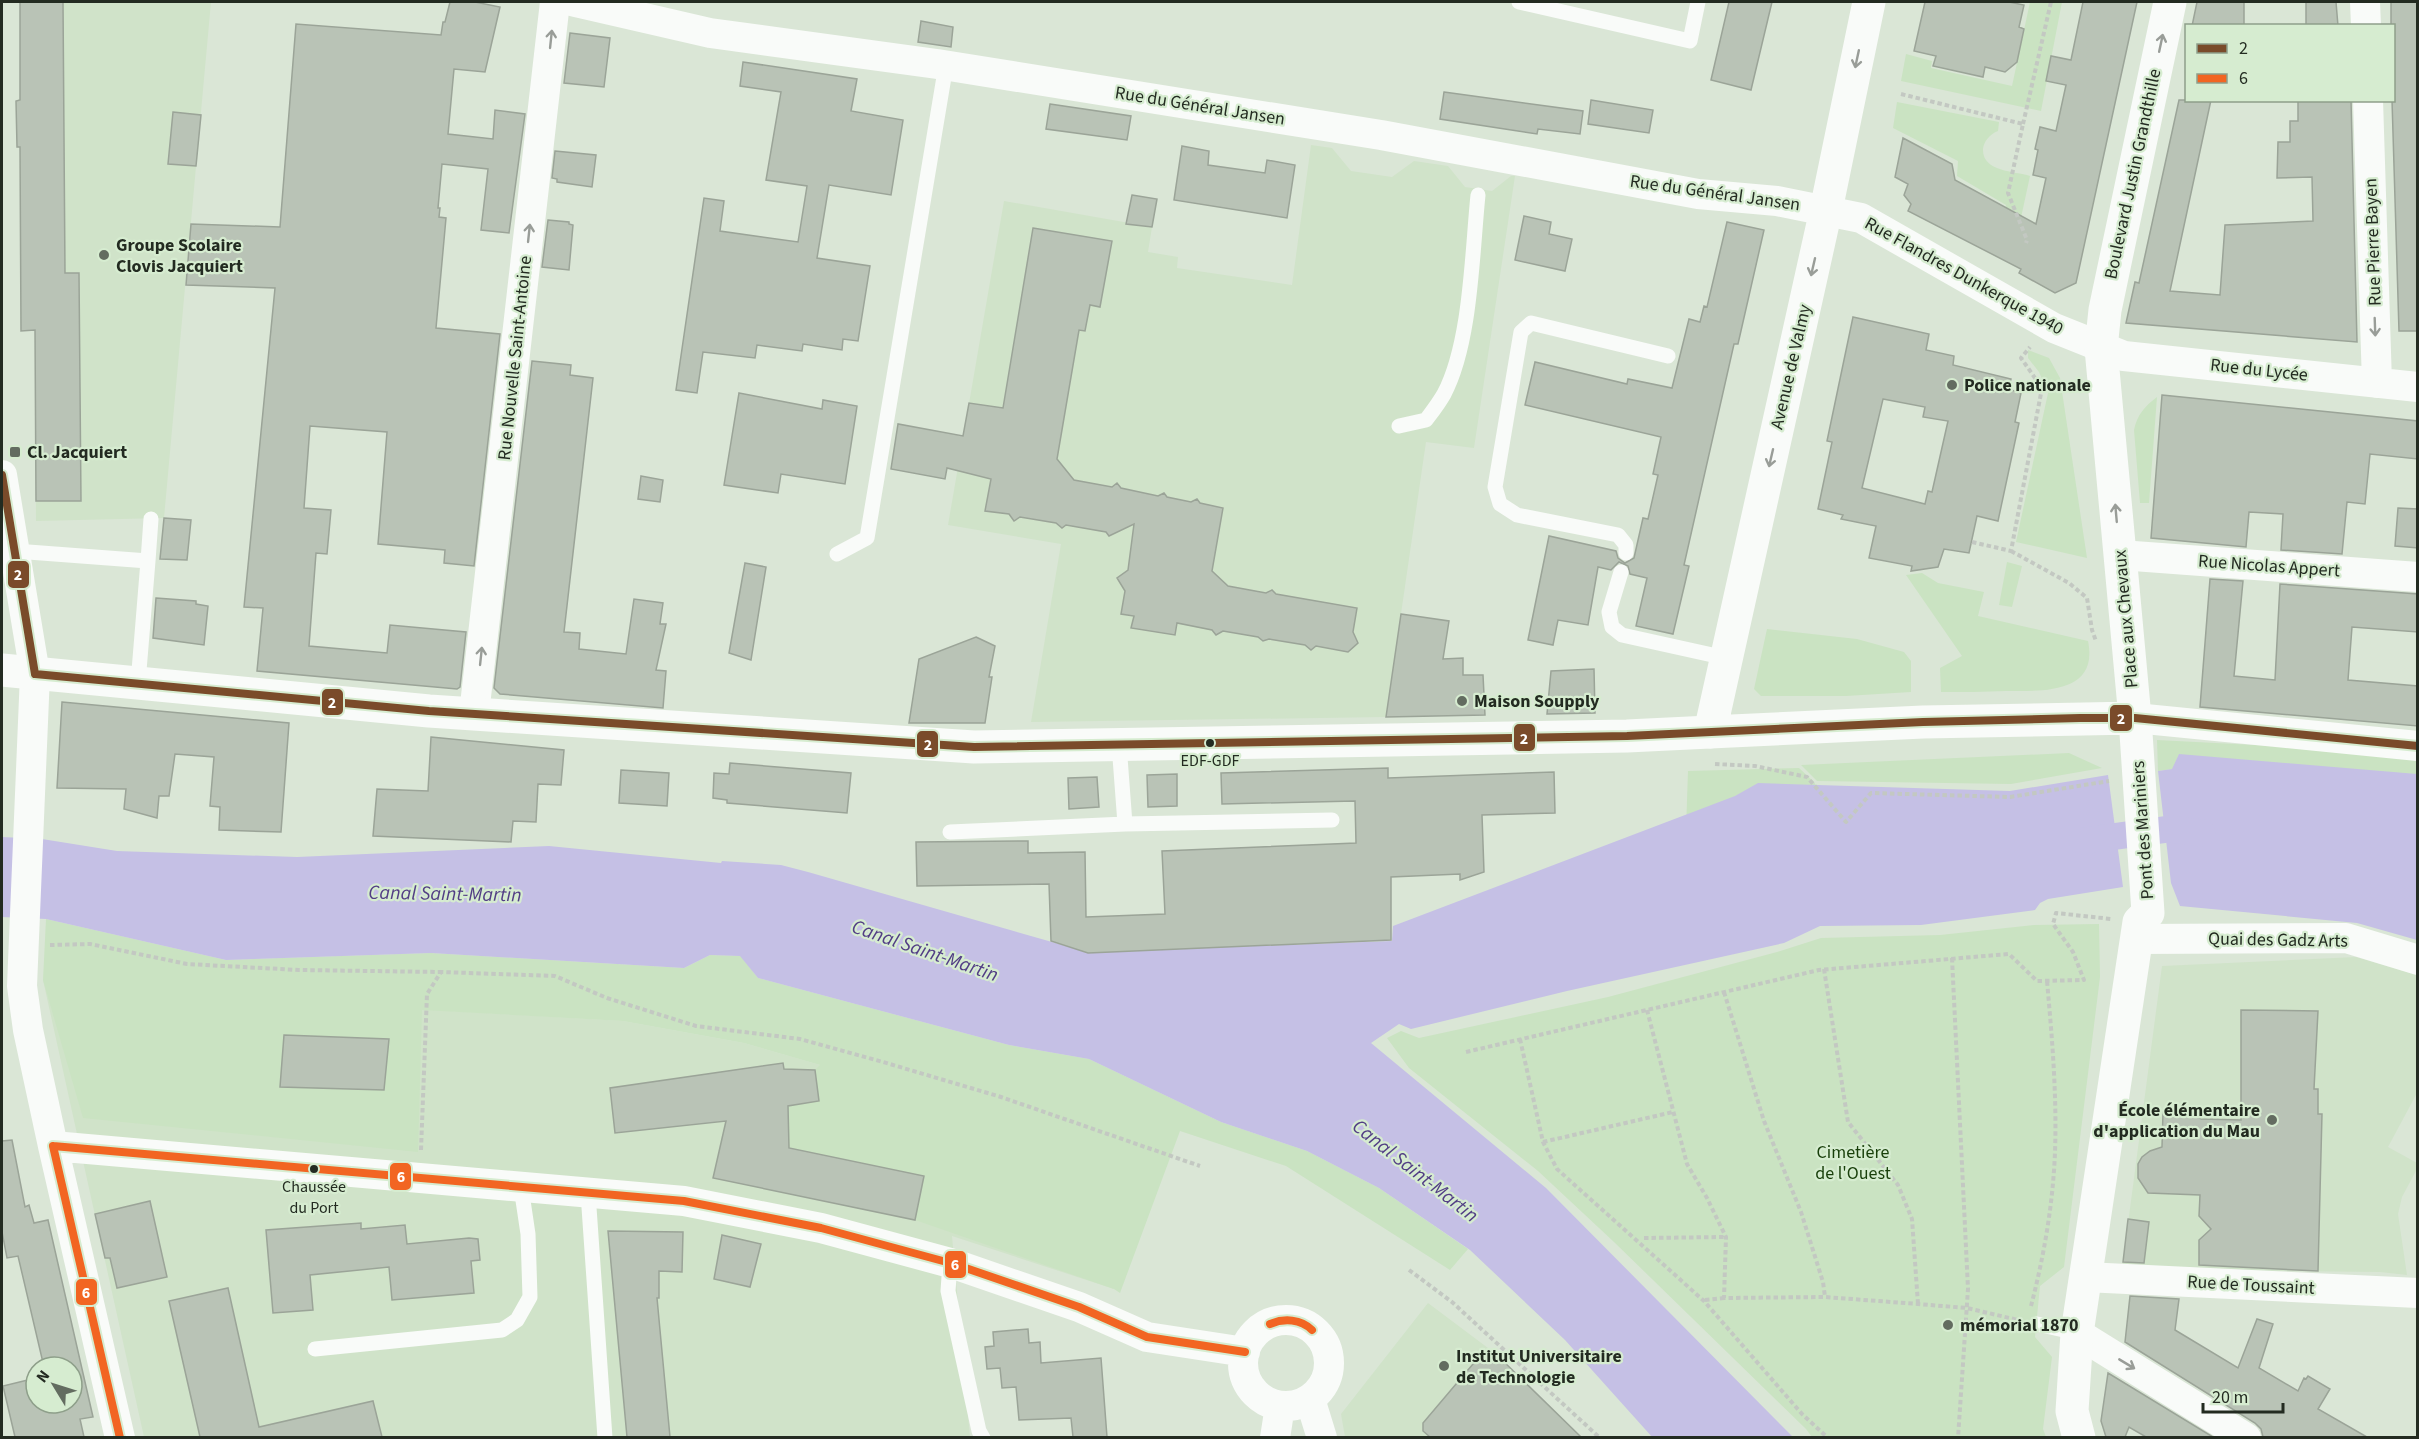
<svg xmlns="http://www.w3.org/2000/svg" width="2419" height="1439" font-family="'Source Sans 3',sans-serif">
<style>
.built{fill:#d0e3c9}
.green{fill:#cae3c2}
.water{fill:#c5c0e5}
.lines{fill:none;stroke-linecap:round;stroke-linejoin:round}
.canal{stroke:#c5c0e5;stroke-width:27}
.building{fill:#b9c3b6;stroke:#9ba498;stroke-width:1.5;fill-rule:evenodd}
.path{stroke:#c3c8c2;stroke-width:4;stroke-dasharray:4.5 3;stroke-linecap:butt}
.service{stroke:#f9fbf9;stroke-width:15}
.minor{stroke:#f9fbf9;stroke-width:30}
.tertiary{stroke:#f9fbf9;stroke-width:33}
.secondary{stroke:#f9fbf9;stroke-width:33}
.bus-1-casing{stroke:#d6ecd0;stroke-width:12}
.bus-2-casing{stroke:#d6ecd0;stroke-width:12}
.bus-1{stroke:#7a4b2a;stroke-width:8}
.bus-2{stroke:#f26522;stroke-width:8}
.oneway{stroke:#999d98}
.poi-dot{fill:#636c60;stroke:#d6ecd0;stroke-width:2}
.bus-dot{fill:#232b21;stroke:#d6ecd0;stroke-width:2}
.labels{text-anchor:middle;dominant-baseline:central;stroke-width:4.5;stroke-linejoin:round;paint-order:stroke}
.bus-label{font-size:16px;fill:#232b21;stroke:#d6ecd0}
.street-label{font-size:18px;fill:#232b21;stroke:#d6ecd0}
.poi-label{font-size:18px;font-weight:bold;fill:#232b21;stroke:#d6ecd0;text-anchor:start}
.park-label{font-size:18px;fill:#183f0a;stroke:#d6ecd0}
.water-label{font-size:20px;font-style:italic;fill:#523e85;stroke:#d6ecd0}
.line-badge{stroke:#d6ecd0;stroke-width:2}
.badge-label{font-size:16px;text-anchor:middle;font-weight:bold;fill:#fff}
</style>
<rect width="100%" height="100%" fill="#dae6d6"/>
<path class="built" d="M20,2H211L164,518L36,521L35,331H21L20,148L17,147L16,101L20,99Z
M1311,145L1332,148L1351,171L1392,177L1414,161L1448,166L1465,187L1492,191L1511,176H1515L1474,448L1426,442L1386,717L1031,722L1061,544L948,525L1004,201L1152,227L1148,252L1178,257L1177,268L1292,285Z
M2356,957L2417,975V1093L2388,1147L2417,1163V1169L2402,1197L2398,1214L2407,1275L2380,1272L2122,1269L2162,966Z
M43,980L111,991L623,1021L744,1043L820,1065L1114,1289L952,1236L970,1437H144Z
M1428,1303L1500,1357L1580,1437H1345L1341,1414Z"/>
<path class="green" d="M2030,2H2062L2041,111L1901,81L1906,54L1932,61L1931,68L2012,86Z
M1897,102L1999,122L1998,131C1990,134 1984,141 1983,149C1982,172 2014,171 2030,176L2019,227L2003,222L2006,205L1957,176L1958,161L1893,128Z
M2028,350L2049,358L2060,378L2087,558L2016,542L2048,393L2039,372L2028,358Z
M2157,397L2149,503H2140L2134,430C2137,415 2145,406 2157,397Z
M2007,562L2022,566L2012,607L1999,605Z
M1922,573L1938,583L1984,592L1978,616L2088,641C2099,694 2042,691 2006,691C1985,692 1963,692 1941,692L1940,668L1962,656L1906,575Z
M1767,629L1857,639L1904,652L1911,661V692L1846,696H1761L1754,689Z
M2157,740L2312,748L2417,759V774L2172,769L2158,771Z
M2069,753L2102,768L2011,784L1817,781L1801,765Z
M1799,768L1814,782L1837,820L1686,830L1688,771Z
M46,919L226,960L431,953L684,968L710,955L741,956L758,978L1009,1045L1089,1059L1221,1122L1307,1151L1379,1188L1468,1249L1450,1270L1286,1166L1180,1131L1120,1293L1114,1289L915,1220L924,1176L789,1148L788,1106L819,1101L815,1070L820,1065L744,1043L623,1021L422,1010L418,1152L83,1118L43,980Z
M2099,924L2100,977L2064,1267L2040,1286L2035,1337L2052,1357L2043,1429L2046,1437H1812L1806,1429L1614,1242L1538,1171L1409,1068L1387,1038L1401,1031L1419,1038L1608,997L1777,952L1821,938L1940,935L2034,925Z"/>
<path class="water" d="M2179,754L2417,774V940L2357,923L2180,906L2171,883L2158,771L2172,769Z
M2108,775L2123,887L2048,899L2040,903L2035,910L1921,925L1820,926L1784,943L1567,991L1411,1029L1399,1024L1371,1043L1546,1188L1793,1437L1653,1438L1565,1340L1470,1250L1379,1188L1307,1151L1221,1122L1089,1059L1009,1045L758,978L740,956L710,955L684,968L431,953L226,960L46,919L2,917V837L42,839L117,851L297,857L549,846L721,863L722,861L781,865L808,872L1087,952L1392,941L1393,926L1735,796L1758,783L2010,791Z"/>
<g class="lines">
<path class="canal" d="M2082,841L2169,829L2202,833"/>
</g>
<path class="building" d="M20,2H63L65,273H79L81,501H36L35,330L21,331L20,147H17L16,101L20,100Z
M450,2H475L500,7L485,72L454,69L448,134L493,139L495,110L525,114L509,233L481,230L488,169L442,164L438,208H440L439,217L446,218L436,328L500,334L474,566L444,563L445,550L378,544L387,432L310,426L304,508L331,510L327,554L316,553L309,646L387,653L390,625L466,632L460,687L457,689L257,671L263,608L244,607L275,288L186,285L191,224L280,227L296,24L441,35L443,22H445Z
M1729,2H1772L1751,90L1711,80Z
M1925,2H2009L2024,5L2019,27L2024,29L2017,62L2005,72L1985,67L1983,77L1933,66L1936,56L1914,51Z
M2083,2H2137L2076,283L2055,293L2019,273L2021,269L1908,211L1911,204L1904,195L1908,184L1895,177L1903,138L1952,164L1955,180L2036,224L2046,178L2033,175L2038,150L2035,149L2040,127L2056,131L2066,85L2046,81L2051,56L2071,60Z
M2197,2H2244V26H2192Z
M2306,2H2336L2338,26H2306Z
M2391,2H2418V331H2399L2392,100L2394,26H2391Z
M921,21L953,27L951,47L918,42Z
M570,33L610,38L604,87L564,83Z
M743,62L857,79L851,111L903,120L891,195L829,185L817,258L870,266L858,341L843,339L842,350L803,344L802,351L757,345L755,358L703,352L697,393L676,390L704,198L724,201L720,231L798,242L807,186L766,180L781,92L740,86Z
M1444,92L1583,111L1580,134L1538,129L1537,134L1440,119Z
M1591,100L1653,110L1649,133L1588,124Z
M2179,100H2211L2170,291L2220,295L2225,225L2313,221L2312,177L2277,178L2278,142H2290V121H2298V100H2351L2357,342L2126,323L2135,282L2139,283Z
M1050,104L1131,116L1127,140L1046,129Z
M173,112L201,115L196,166L168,164Z
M1182,146L1209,151L1208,165L1265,173L1267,160L1295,165L1287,218L1174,200Z
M555,151L596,155L592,187L557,182V179L552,178Z
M1132,195L1157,199L1152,227L1126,224Z
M1524,216L1551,222L1549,234L1572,239L1565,271L1515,260Z
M548,220L569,222V224L573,225L569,270L542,267Z
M1727,222L1764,230L1738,344H1734L1684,565L1689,566L1673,634L1636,626L1647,578L1630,574L1628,566L1619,562L1611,570L1598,567L1588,625L1558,620L1553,645L1528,640L1549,536L1616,551L1618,558L1625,563L1634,558L1643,518L1648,519L1658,475L1653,474L1661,437L1525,405L1535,362L1627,384L1628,379L1672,388L1689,319L1700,322L1704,306L1707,307Z
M1033,228L1112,241L1100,307L1090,305L1085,331L1079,330L1057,459L1074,480L1112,487L1117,483L1121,488L1158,496L1164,493L1167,497L1191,502L1197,499L1200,503L1223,508L1212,571L1228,586L1266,593L1272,590L1276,594L1357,608L1353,632L1358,643L1348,652L1316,646L1311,650L1305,645L1269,639L1263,641L1258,637L1223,631L1216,635L1212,630L1177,623L1175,635L1131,628L1134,616L1121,614L1125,591L1117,578L1128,570L1134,524L1109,536L1106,532L1066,525L1062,528L1056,523L1020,517L1014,521L1009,514L985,511L991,479L947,468L945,479L891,469L898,424L963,436L969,403L1003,408Z
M1853,317L1929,334L1926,350L1954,356L1953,365L2011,379L2008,389L2021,393L2015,422L2019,423L1998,521L1977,516L1969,553L1944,549L1938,567L1911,571L1912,566L1869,558L1876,526L1841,519L1843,515L1818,509L1832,442L1827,441ZM1883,399L1925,407L1923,417L1948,421L1932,492L1928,491L1925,504L1862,488Z
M532,361L571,365L570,375L593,378L564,632L580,633L579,649L626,654L634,599L663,603L660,624H666L656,670L666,671L663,708L500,694L494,688Z
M739,393L822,409L823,400L857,406L845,484L781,474L778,493L724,485Z
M2162,395L2418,421V459L2370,454L2365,504L2347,502L2342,554L2281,550L2283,514L2249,512L2246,547L2151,538Z
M641,476L663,480L660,502L638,499Z
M2398,508L2418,509V548L2395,546Z
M164,518L191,520L187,560L160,559Z
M745,563L766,567L751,660L729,653Z
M2210,579L2243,581L2234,676L2275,680L2280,584L2418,594V632L2352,627L2348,680L2418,686V726L2200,707Z
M156,598L196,601V604L208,606L204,645L153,638Z
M1401,614L1449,621L1443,659L1463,658V675H1483L1485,715L1386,717Z
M976,637L995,646L989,677H992L985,723H909L919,659Z
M1594,669L1595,713L1547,714L1551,671Z
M62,702L289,723L281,832L219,830L220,807L210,806L214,757L175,754L169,796H159L157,818L124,809L126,789L57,788Z
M431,737L564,750L561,785L538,784L536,822L513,821L511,842L373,836L377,789L428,791Z
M730,763L851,773L847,813L727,803V800L713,798L714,773L729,774Z
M1388,768V778L1554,772L1555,813L1482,815L1484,872L1460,880V874L1391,877V940L1088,953L1051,941L1049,884L917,886L916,842L1028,841V853L1085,852L1086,917L1165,914L1162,851L1356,843L1355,801L1222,804L1221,773Z
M621,770L669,773L667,806L619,803Z
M1177,774V806L1148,807L1147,775Z
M1097,777L1099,807L1069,809L1068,778Z
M2241,1010L2318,1011L2314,1089H2318V1114H2322L2318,1271L2199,1265V1240L2211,1229L2199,1216L2200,1195L2148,1193L2138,1178V1164L2142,1157L2150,1151L2162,1147L2163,1112H2193L2201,1119L2241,1120Z
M284,1035L389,1039L384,1090L280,1087Z
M783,1063L784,1069L815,1070L819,1101L788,1106L789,1148L924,1176L915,1220L713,1178L726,1121L615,1133L610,1088Z
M12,1140L25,1207L29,1205L34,1223L48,1220L93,1417L80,1419L84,1437H15L3,1386L36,1378V1403H72V1367H44L18,1256L7,1258L2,1232V1141Z
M150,1201L167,1277L117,1288L110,1258H105L95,1214Z
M2128,1219L2149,1222L2144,1263L2123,1262Z
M361,1223V1229L405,1225L407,1244L469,1238L478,1239L480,1260L471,1261L474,1293L392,1300L389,1267L310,1275L313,1310L273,1313L266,1230Z
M608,1231L683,1232L682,1272L659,1271V1298H657L670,1437H627Z
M722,1235L761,1244L750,1287L714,1279Z
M228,1288L259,1427L373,1401L382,1437H200L169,1301Z
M2130,1296L2179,1299L2175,1330L2238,1368L2257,1319L2273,1324L2259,1368L2298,1391L2304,1378L2306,1379L2308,1376L2330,1389L2318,1409L2367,1437H2263L2261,1429L2255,1423L2125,1342Z
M1028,1329L1029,1343L1040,1342L1041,1363L1101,1358L1107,1437H1073L1071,1418L1019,1420L1016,1387L1002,1388L1000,1368L987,1369L985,1347L994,1346L993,1332Z
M1484,1351H1492L1498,1356L1581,1437H1430L1423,1431V1423Z
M2108,1373L2213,1437H2146L2129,1427L2125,1437H2106L2101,1421Z"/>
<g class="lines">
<path class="path" d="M1901,94L2023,124L2008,193L2027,240L2026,243
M2023,124L2051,2
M1972,542L2011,551L2042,388L2021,358L2030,347
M2011,551L2069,583L2087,598L2092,630L2096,641
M1715,764L1755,766L1807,777L1846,822L1871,793L2010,797L2109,781
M50,945L90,944L187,964L299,970L441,972
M1952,958L1968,1289L1958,1438
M1824,969L1848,1122L1898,1185L1912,1219L1918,1304
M1724,992L1764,1121L1801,1212L1823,1282L1825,1297
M1647,1010L1687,1164L1707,1198L1726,1237L1724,1298L1825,1297L1918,1304L1967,1308L2018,1320
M1520,1039L1543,1142L1557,1169L1704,1301L1802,1414L1828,1438
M1466,1052L1819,970L2009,954L2037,981L2084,980L2073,952L2053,924L2056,913L2111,919
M1543,1142L1673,1112
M421,1150L427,994L441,972L555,976L607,998L696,1026L800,1039L883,1062L1001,1097L1200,1166
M1644,1238L1726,1237
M1409,1270L1452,1302L1600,1438
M1705,1300L1724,1298
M2031,1306C2044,1256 2053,1204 2055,1152C2057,1095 2052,1037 2047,981"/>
<path class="service" d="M1519,2L1690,41L1698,2
M1399,426L1426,420C1432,412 1439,403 1444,394C1471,343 1472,253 1478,195
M15,551L148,561L138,683
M1626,553V545L1618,535L1517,515L1500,504L1495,487L1521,332L1531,323L1668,356
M837,554L867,538L946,65
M148,561L151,519
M1621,572L1609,612L1612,627L1622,635L1726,658
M1125,824L1332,820
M950,832L1125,824L1119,744
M588,1193L605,1438
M950,1263L948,1291L979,1431L983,1438
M2037,1324L2077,1333
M315,1349L502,1330L517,1320L530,1297L528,1234L521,1187"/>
<path class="minor" d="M575,2L710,33L937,64L1381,135L1698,194L1777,201L1861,218L2054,328L2124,356L2418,387
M2365,2L2366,26
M2368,100L2377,383
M2,475L35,674L22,986L28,1030L53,1146L120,1438
M2120,555L2418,577
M474,714L555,2
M2135,718L2418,746
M2136,939L2346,938L2418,960
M53,1146L684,1201L821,1228L954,1264L1079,1307L1147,1337L1245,1352
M2085,1277L2418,1293
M1243 1363a43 43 0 1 1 86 0a43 43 0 1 1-86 0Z
M2077,1333L2246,1438
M1310,1399L1322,1438
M1275,1438L1280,1406"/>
<path class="tertiary" d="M2,670L429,711L974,747L1627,736L1710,732"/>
<path class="secondary" d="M1869,2L1826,210L1710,732L1923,722L2135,718
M2079,1438L2072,1411L2077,1333L2139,922L2148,913L2135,718L2101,348L2105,310L2170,2"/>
<defs>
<path id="bus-1" d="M2,475L35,674
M35,674L429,711L974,747L1627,736L1923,722L2080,718H2135L2418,746"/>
<path id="bus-2" d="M53,1146L684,1201L821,1228L954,1264L1079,1307L1147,1337L1245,1352
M53,1146L120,1438
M1270,1324C1284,1318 1301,1319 1312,1330"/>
</defs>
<use href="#bus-1" class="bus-1-casing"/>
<use href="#bus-2" class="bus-2-casing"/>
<use href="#bus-1" class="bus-1"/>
<use href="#bus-2" class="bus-2"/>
</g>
<defs><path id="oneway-shaft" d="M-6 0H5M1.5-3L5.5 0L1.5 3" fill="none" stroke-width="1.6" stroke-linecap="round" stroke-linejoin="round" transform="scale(1.5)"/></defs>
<g class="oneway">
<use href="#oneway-shaft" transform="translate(551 39) rotate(-84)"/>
<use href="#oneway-shaft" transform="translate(2161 43) rotate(-78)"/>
<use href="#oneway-shaft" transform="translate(1857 59) rotate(102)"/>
<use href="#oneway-shaft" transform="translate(529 233) rotate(-84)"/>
<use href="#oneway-shaft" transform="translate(1813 267) rotate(103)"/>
<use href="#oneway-shaft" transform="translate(2375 327) rotate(88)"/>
<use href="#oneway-shaft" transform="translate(1771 458) rotate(103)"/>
<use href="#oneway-shaft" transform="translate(2116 513) rotate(-95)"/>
<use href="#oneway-shaft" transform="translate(481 656) rotate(-84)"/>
<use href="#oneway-shaft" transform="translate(2127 1364) rotate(31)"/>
</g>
<g class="poi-dot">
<circle cx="104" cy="255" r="6"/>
<circle cx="1952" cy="385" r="6"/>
<rect x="9" y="446" width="12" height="12" rx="3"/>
<circle cx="1462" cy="701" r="6"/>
<circle cx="2272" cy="1120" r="6"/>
<circle cx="1948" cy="1325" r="6"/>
<circle cx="1444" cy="1366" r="6"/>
</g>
<g class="bus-dot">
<circle cx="1210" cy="743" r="5"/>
<circle cx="314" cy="1169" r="5"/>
</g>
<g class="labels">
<g class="bus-label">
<text x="1210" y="761">EDF-GDF</text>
<text x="314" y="1187">Chaussée<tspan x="314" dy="21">du Port</tspan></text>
</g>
<g class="street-label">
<text transform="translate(1200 106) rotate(9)">Rue du Général Jansen</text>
<text transform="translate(2133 174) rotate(-78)">Boulevard Justin Grandthille</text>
<text transform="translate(1715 193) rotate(8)">Rue du Général Jansen</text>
<text transform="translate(2373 242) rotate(-92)">Rue Pierre Bayen</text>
<text transform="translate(1964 276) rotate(29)">Rue Flandres Dunkerque 1940</text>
<text transform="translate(515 358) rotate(-84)">Rue Nouvelle Saint-Antoine</text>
<text transform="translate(1791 367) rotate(-77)">Avenue de Valmy</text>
<text transform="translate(2259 370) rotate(6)">Rue du Lycée</text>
<text transform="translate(2269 566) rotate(4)">Rue Nicolas Appert</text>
<text transform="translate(2126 619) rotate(-95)">Place aux Chevaux</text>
<text transform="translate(2143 830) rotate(-94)">Pont des Mariniers</text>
<text transform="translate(2278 940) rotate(1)">Quai des Gadz Arts</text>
<text transform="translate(2251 1285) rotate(3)">Rue de Toussaint</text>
</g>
<g class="poi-label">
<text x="116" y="245">Groupe Scolaire<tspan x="116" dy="21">Clovis Jacquiert</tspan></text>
<text x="1964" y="385">Police nationale</text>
<text x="27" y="452">Cl. Jacquiert</text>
<text x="1474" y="701">Maison Soupply</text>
<text x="2260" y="1110" text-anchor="end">École élémentaire<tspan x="2260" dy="21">d'application du Mau</tspan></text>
<text x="1960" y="1325">mémorial 1870</text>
<text x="1456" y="1356">Institut Universitaire<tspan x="1456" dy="21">de Technologie</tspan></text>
</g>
<g class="park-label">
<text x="1853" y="1152">Cimetière<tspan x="1853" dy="21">de l'Ouest</tspan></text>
</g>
<g class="water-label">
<text transform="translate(445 894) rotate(1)">Canal Saint-Martin</text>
<text transform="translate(925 951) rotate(19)">Canal Saint-Martin</text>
<text transform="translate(1415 1171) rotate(38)">Canal Saint-Martin</text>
</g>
</g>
<g class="line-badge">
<rect x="7" y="560" width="23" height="29" rx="6" fill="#7a4b2a"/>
<rect x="321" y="688" width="23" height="28" rx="6" fill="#7a4b2a"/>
<rect x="2109" y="704" width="24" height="28" rx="6" fill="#7a4b2a"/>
<rect x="1513" y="723" width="23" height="29" rx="6" fill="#7a4b2a"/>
<rect x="916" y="730" width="23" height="28" rx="6" fill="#7a4b2a"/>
<rect x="389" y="1162" width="23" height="29" rx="6" fill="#f26522"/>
<rect x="944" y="1250" width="23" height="29" rx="6" fill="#f26522"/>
<rect x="75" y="1278" width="23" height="28" rx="6" fill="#f26522"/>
</g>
<g class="badge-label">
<text x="18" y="580">2</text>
<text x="332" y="708">2</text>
<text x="2121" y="724">2</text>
<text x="1524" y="744">2</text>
<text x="928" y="750">2</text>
<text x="401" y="1182">6</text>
<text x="955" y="1270">6</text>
<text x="86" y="1298">6</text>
</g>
<rect width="2419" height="1439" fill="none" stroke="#232b21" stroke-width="6"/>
<rect x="2185" y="24" width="210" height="78" fill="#d6ecd0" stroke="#8e9f8a" stroke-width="1.5"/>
<rect x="2197" y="44" width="30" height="9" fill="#7a4b2a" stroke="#8e9f8a" stroke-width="1.5"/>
<text x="2239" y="54" font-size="18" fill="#232b21">2</text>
<rect x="2197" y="74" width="30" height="9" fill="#f26522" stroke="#8e9f8a" stroke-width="1.5"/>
<text x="2239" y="84" font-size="18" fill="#232b21">6</text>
<g transform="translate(54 1385) rotate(308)"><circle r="28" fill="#d6ecd0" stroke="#8e9f8a" stroke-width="1.5"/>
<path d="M0-4.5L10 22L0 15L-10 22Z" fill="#636c60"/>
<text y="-9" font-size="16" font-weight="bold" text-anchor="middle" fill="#232b21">N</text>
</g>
<path d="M2203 1403v9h80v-9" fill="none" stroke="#232b21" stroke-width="3"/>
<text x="2212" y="1403" font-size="18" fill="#232b21" stroke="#d6ecd0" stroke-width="4.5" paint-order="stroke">20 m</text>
</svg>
